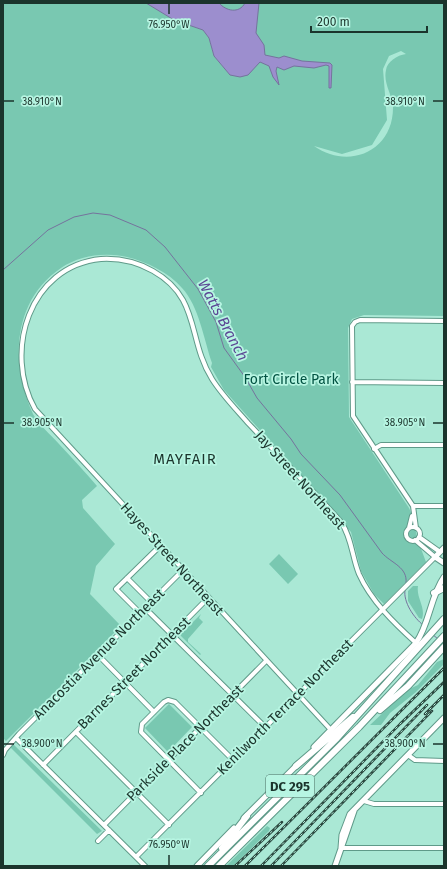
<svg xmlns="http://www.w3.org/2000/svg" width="447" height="869" font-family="'Fira Sans',sans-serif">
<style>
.green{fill:#79c8b1;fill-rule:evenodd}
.water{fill:#9c8ece;stroke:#75739d}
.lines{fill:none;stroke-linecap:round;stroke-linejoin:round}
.stream{stroke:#75739d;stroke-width:1}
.minor-casing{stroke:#5f9a89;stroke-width:6}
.major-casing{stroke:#5f9a89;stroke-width:7}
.highway-casing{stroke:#5f9a89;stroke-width:8}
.minor{stroke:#fff;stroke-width:4}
.major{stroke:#fff;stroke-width:5}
.highway{stroke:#fff;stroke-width:6}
.rail-casing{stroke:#2b483f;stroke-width:2.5}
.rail{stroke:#b7f5e2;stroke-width:1;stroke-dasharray:3;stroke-linecap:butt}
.ticks{fill:none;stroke:#1b342c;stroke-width:1.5}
.labels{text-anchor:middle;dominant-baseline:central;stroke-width:3.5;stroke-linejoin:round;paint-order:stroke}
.shield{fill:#b7f5e2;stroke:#4a6e63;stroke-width:1}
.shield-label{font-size:13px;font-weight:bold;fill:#1b342c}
.park-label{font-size:14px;fill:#025242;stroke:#b7f5e2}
.street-label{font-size:14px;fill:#1b342c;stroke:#b7f5e2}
.water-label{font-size:15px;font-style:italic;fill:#5b4694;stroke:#b7f5e2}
.neighbourhood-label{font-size:15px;letter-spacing:1px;fill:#1b342c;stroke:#b7f5e2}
.ticks-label{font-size:10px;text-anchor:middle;fill:#1b342c;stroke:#b7f5e2;stroke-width:3.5;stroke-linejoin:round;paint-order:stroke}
</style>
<rect width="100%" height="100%" fill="#aae8d5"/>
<path class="green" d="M3,3H146L174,20L203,30L209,38L214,56L230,75L213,3H444V316L364,315L352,319L348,328L349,417L409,508L414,519L417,538L426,562L384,604L374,594L361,571L351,532L224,390L211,367L212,363C204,340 199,306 182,288C168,272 147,262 127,257C105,252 80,255 61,268C12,301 10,364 33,414C39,425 51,435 59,444C72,458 85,472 97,486L82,500L83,508L115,544L96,566L90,594L121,626L6,741L3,738ZM401,51L406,54C397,55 387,62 386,70C383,83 392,94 393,106C394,152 348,170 314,146L342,154L372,145L387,120L383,69L389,56Z
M279,554L298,574L288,584L269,564Z
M413,586H418C416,598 426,607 422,619L419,618L408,601V591Z
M201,614L199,618L203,622L188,639V642L201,654L200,655L180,635Z
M444,659V664L416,692L390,713L381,725H370L407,690L418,685L437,662Z
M169,704L192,727L169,751H167L145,728Z
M13,744L102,831L97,834L10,747Z
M267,826L270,828L269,831L233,866H226Z"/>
<path class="water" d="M146,3H219C226,11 239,14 245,3H259L256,33L264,45L265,55L279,58L284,56L302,61L330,63L332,65L331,88H329V66L326,65L314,68L294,66L284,70L277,67L276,71L279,85L273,77L269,66L260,62L248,75L240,77L230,75L214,56L209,38L203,30L174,20Z"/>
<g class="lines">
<path class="stream" d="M3,270L48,230L74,217L93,213L110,215L146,230L165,247L198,289L216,322L224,348L245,377L257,398L291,439L301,454L340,495L382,553C391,563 408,567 406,583
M405,590C403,602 414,618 423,625
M432,634L438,639"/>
<defs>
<path id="minor" d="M352,382L444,383
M374,449L381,445H444
M413,506H444
M406 534a7 7 0 1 1 14 0a7 7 0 1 1-14 0Z
M409,528L412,516
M416,528L413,506L353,416L352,326L355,322L360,320L444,321
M419,537L440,552
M127,578L151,602
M145,608L265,727
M140,613L116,589L160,546
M98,655L154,712
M331,730L35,409C3,352 29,266 101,259C119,258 137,262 153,271C201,298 187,339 212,379C222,395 235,408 248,423C279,456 311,488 341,522C352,538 352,557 359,574C371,601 395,624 416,643
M76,732L169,825
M16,738L145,866
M3,755L5,750L19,734L183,570
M408,755L415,760L444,761
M43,765L208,598
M201,793L141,732L142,724L164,702L168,700L175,702L233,760
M364,801L374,804H444
M104,825L266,661
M98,841L109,830
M341,848H444
M136,857L435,557L415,540"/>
<path id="major" d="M444,548L435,557L444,563
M314,747L416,643C430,623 430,597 444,577
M244,818L298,764
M341,848L342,835L350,814L444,718
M197,866L234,828
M335,866L354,811"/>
<path id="highway" d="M434,593L444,588
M380,710L408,686L444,647
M296,766L353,717
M222,848L247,816
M208,866L337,738L444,619
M219,866L359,727L444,636"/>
</defs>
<use href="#minor" class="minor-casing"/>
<use href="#major" class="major-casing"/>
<use href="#highway" class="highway-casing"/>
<use href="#minor" class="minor"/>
<use href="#major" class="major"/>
<use href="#highway" class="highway"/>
<defs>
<path id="rail" d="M425,714L444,695
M235,866L282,822
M245,866L444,668
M261,866L400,724L444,682
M271,866L427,705
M281,866L432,711"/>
</defs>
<use href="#rail" class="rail-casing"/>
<use href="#rail" class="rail"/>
</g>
<path class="ticks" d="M169,4V14M4,101H14M433,101H443M4,423H14M433,423H443M4,744H14M433,744H443M169,855V865"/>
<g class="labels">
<rect class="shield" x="266" y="775" width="48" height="22" rx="3"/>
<g class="shield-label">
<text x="290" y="786">DC 295</text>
</g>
<g class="park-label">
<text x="291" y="379">Fort Circle Park</text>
</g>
<g class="street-label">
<text transform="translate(300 480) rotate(48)">Jay Street Northeast</text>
<text transform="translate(172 559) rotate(48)">Hayes Street Northeast</text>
<text transform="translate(99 654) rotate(-45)">Anacostia Avenue Northeast</text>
<text transform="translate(134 673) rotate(-45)">Barnes Street Northeast</text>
<text transform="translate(285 707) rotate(-45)">Kenilworth Terrace Northeast</text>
<text transform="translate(185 743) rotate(-45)">Parkside Place Northeast</text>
</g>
<g class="water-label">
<text transform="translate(223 320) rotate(62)">Watts Branch</text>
</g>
<g class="neighbourhood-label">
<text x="185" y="459">MAYFAIR</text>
</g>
</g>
<g class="ticks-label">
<text x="169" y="28">76.950°W</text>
<text x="42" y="105">38.910°N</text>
<text x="405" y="105">38.910°N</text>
<text x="42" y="426">38.905°N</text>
<text x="405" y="426">38.905°N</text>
<text x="42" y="747">38.900°N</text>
<text x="405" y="747">38.900°N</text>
<text x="169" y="848">76.950°W</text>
</g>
<rect width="447" height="869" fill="none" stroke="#1b342c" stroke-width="8"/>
<path d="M311 26v6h116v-6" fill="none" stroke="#1b342c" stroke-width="2"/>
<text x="317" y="26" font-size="12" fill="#1b342c" stroke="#b7f5e2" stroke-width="3" paint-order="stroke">200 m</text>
</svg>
